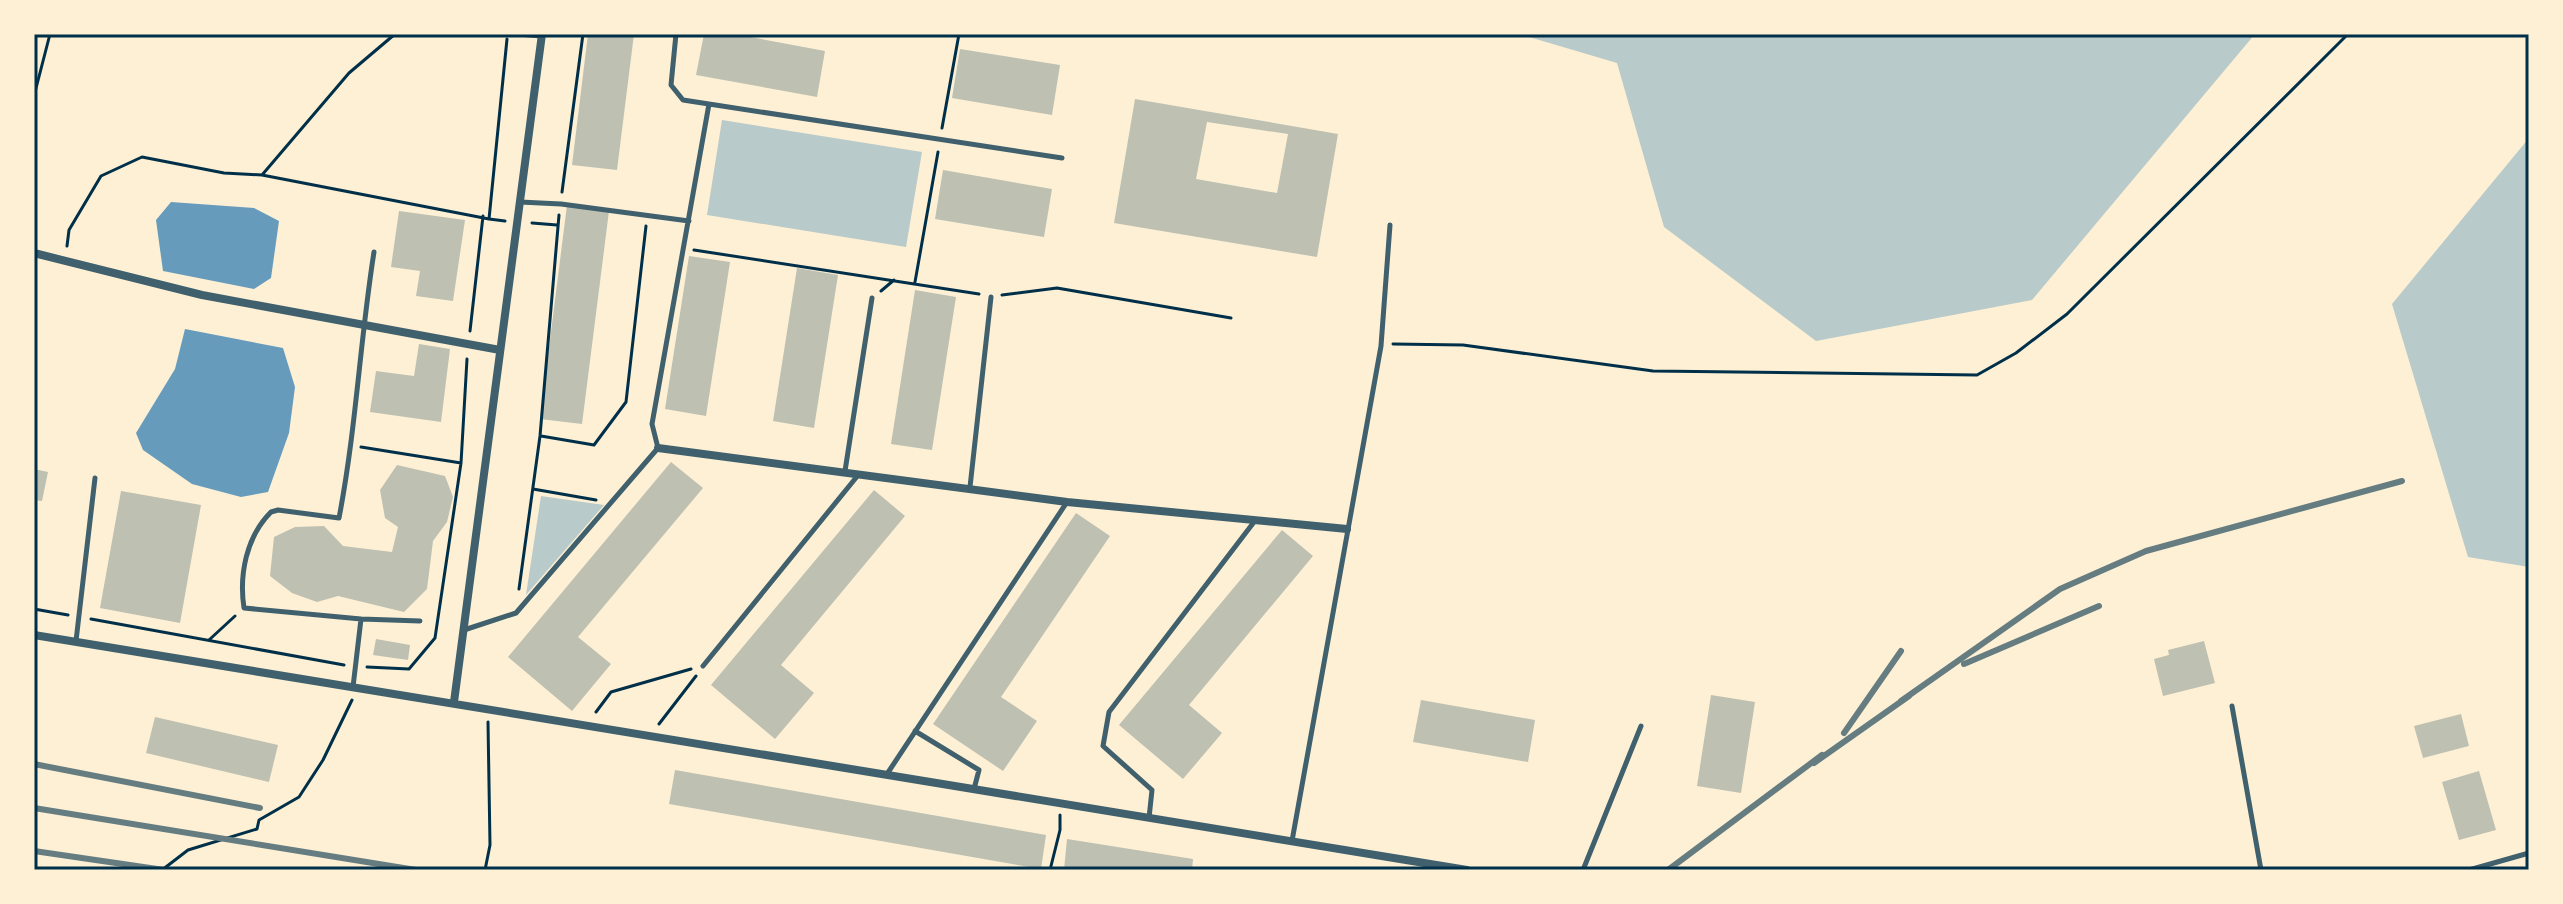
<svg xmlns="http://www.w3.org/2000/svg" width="2563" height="904" font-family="'Open Sans',sans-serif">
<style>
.green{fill:#b9caca}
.water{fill:#669bbc}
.building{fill:#bec0b2;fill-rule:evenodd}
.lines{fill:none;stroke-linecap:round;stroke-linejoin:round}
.path{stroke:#003049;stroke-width:3}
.service{stroke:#3f606c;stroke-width:5}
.minor{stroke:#3f606c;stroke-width:8}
.rail{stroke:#657d81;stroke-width:6}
.neatline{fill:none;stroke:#003049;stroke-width:3}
</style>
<rect width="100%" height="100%" fill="#fdf0d5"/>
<path class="green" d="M1519,34H2255L2032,300L1816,341L1664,227L1617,63Z
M722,120L922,152L906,247L707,215Z
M2529,138V567L2468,557L2392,304Z
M541,496L604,505L526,595Z"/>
<path class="water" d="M171,202L254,208L279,221L271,278L254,289L163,271L156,220Z
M185,329L283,348L295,387L289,433L268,492L241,497L192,484L143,450L136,433L175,369Z"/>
<path class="building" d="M588,34H634L617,170L572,165Z
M704,34H734L825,51L817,97L696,75Z
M960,49L1060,65L1052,115L952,98Z
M1135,99L1338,134L1317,257L1114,223ZM1207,122L1288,134L1277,193L1196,179Z
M943,170L1052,189L1044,237L935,219Z
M567,205L609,211L582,424L540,419Z
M399,211L465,220L453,301L416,296L420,271L391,267Z
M689,256L730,262L706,416L665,409Z
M797,268L838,275L814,428L773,421Z
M915,290L956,297L932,450L891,444Z
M419,344L450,349L441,422L370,412L376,371L414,376Z
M671,462L703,488L578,637L611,664L572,711L508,657Z
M397,465L445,476L453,497L447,522L433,541L427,589L404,612L338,596L317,602L292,593L270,576L274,537L295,527L324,526L343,546L392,552L398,527L385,518L380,490Z
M34,469L48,472L42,501L34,500Z
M874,490L905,516L781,665L814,693L775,739L711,685Z
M121,491L201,505L180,623L100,608Z
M1076,513L1110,536L1001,697L1037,721L1003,771L933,724Z
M1282,530L1313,556L1189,705L1222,733L1183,779L1119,725Z
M376,639L410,645L408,660L373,655Z
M2204,641L2215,683L2163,696L2154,659L2169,655L2168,650Z
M1711,695L1755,702L1741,793L1697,786Z
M1421,700L1535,720L1528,762L1413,742Z
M2461,714L2469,746L2423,758L2414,726Z
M155,717L278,745L269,782L146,753Z
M675,770L1046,835L1041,869L669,804Z
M2479,771L2496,830L2459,840L2442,782Z
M1067,839L1193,859L1192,870H1064Z"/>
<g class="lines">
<path class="path" d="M34,96L50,34
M942,128L959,34
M262,175L489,219L507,39
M562,192L583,34
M489,219L505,221
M532,223L557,225
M67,246L69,230L101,176L142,157L224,173L262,175L349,73L395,34
M694,250L979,294
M915,282L938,152
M881,291L894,280
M1002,295L1057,288L1231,318
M470,331L483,216
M1393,344L1463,345L1653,371L1977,375L2016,353L2067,314L2348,34
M541,436L594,445L626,402L646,226
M361,447L461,463L435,638L409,669L367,667
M461,463L467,359
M533,489L596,500
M519,589L540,436L559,215
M34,609L68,615
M91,619L344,665
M209,640L235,616
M596,712L611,692L691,669
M659,724L696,676
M162,870L188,850L257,829L259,820L299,797L323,760L352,700
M485,870L490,845L488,722
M1050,870L1060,830V815"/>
<path class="service" d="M518,34L541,36
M676,34L671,85L683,100L709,104
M520,202L561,204L689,221
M374,252C360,340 356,430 339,518L278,510L271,512C246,537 239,575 244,608L361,619L420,621
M845,471L872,298
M970,487L991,297
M464,630L516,613L658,448L652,424L709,104L1062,158
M76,641L95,478
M703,666L859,474
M353,687L361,619
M2232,706L2261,870
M915,731L979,770L974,789
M887,774L1067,502
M1149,818L1152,790L1103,746L1109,712L1254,522
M1292,841L1381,346L1390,225
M1583,870L1641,726
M2469,870L2529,853"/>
<path class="minor" d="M34,253L202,295L500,350
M658,448L1067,502L1347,529
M34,635L1467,870
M454,702L542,34"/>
<path class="rail" d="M1964,664L2099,606
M1901,701L2060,589L2146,551L2402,481
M1844,733L1901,651
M1814,763L1909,696
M34,764L260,808
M34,808L416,870
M34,851L164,870
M1668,870L1822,755"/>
</g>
<rect width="2563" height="904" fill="none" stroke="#fdf0d5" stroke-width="72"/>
<rect x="36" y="36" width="2491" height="832" class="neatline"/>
</svg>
